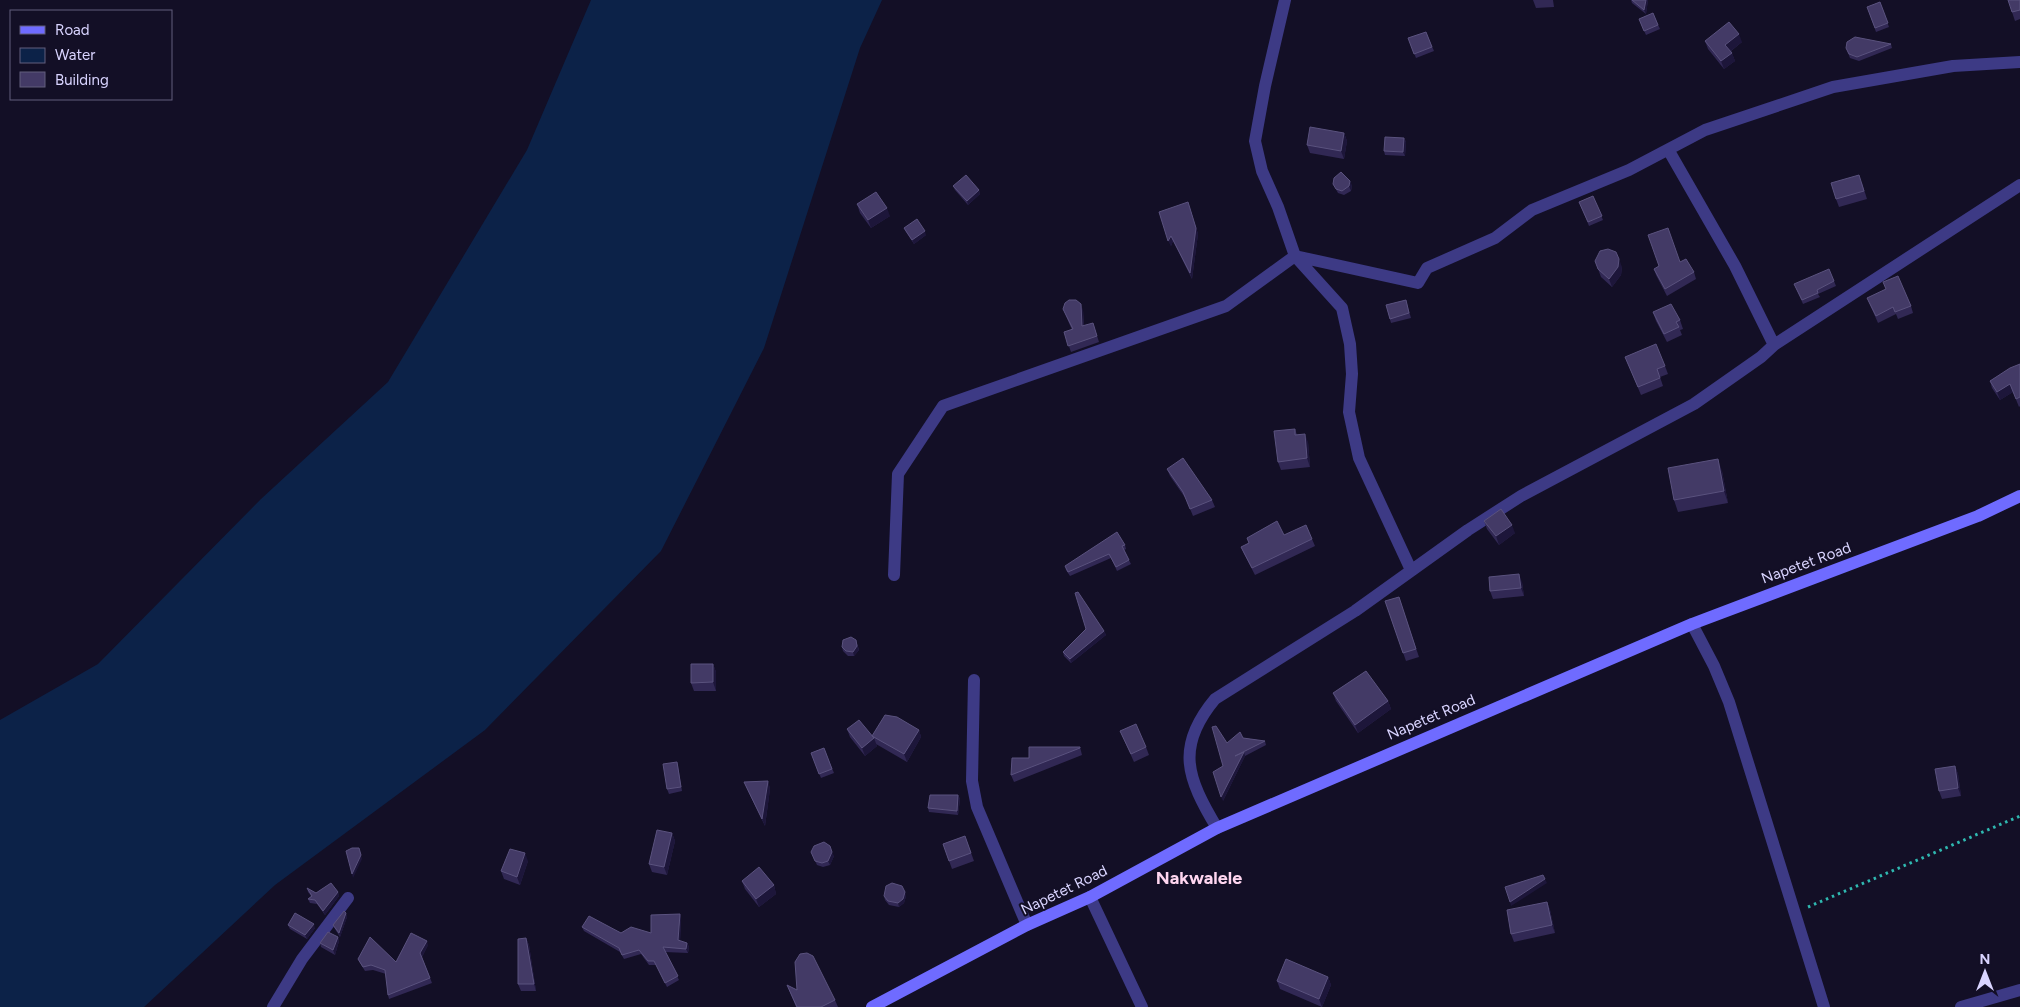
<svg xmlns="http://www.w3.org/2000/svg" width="2020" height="1007" font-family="Figtree,sans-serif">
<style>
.water{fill:#0c2248}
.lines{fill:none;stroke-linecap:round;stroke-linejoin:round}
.path{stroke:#2fb8b0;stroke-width:3;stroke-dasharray:2.5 4;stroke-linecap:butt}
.street{stroke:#3d3a85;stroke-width:12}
.secondary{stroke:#6f6bff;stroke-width:12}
.wall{fill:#312854}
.shaded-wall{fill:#1d163a}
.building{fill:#433a66;stroke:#5a527e}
.labels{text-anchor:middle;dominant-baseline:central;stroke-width:4;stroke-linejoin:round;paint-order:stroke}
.street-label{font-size:15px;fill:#d9d4ff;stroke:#130f26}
.quarter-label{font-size:18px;font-weight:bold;fill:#ffd6f0;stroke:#130f26}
</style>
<rect width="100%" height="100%" fill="#130f26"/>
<path class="water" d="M591,0H882L860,48L764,348L661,551L485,730L275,885L144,1007H0V720L98,664L261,499L388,382L527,150Z"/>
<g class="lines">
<path class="path" d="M1808,907L2020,816"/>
<path class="street" d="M1285,0L1265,86L1255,141L1262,171L1278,207L1295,256L1342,308L1350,344L1352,374L1349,412L1359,458L1411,570
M1669,151L1735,266L1774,345
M894,575L898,474L943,406L1226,306L1295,256L1418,283L1427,268L1495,238L1532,210L1629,170L1705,130L1833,87L1953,66L2020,62
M1692,624L1714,666L1729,702L1824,1007
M974,680L972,781L977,807L1027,925
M1217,828C1187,778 1175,747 1215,699L1355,611L1468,530L1521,496L1694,404L1761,357L1774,345L2020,185
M1090,897L1142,1007
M273,1007L302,959L348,898
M1961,1007L2020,990"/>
<path class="secondary" d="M872,1007L1027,925L1090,897L1217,828L1692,624L1978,516L2020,496"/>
</g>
<path class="wall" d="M1533,0H1553L1554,7L1536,8Z
M1631,0H1648L1646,14L1632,3Z
M2020,0V19L2015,21L2012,12Z
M1880,2L1889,27L1876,32L1867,7Z
M1653,13L1660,29L1646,35L1639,19Z
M1426,32L1434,51L1416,58L1408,38Z
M1705,41L1742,42L1731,51L1735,61L1724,69L1708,49Z
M1891,44L1892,48L1859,61L1850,58L1846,48Z
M1344,133L1347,141L1344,159L1310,153L1307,145Z
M1404,138L1406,142L1405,156L1385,155L1384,151Z
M1862,183L1867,199L1839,207L1836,199Z
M1333,184L1352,185L1351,191L1344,195L1338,193Z
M953,186L979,190L980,194L968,205L955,190Z
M1593,196L1603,220L1589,226L1579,202Z
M857,204L890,216L871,228L860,213Z
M1190,208L1198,234L1192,279L1173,241L1171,246L1159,212Z
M904,228L926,235L914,244L906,232Z
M1595,261L1622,267L1621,275L1612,287L1601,277Z
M1680,262L1694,272L1696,279L1667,296L1656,275L1654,269Z
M1834,281L1836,286L1818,294L1820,297L1803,304L1794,284Z
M1867,298L1911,306L1913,313L1898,319L1896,314L1878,323Z
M1406,300L1411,318L1391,323L1386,305Z
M1063,309L1083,310L1084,326L1093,323L1099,342L1071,352L1064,332L1072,330Z
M1653,312L1680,320L1683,329L1680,330L1682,335L1667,342L1656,321Z
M1625,357L1665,366L1668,374L1660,377L1663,386L1641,395Z
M2020,364V406L2019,407L2013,392L2000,400L1992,388L1990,381Z
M1295,429L1297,435L1308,442L1310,467L1281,470L1278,462Z
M1167,469L1212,500L1215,507L1193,516L1186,499L1170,476Z
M1722,471L1728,503L1678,512L1674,500Z
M1484,521L1515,533L1499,545L1487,529Z
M1284,535L1312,539L1315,546L1255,575L1244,554L1241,547L1249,543L1247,538Z
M1125,545L1126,549L1124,550L1131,564L1117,571L1111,558L1070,576L1066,570L1065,566Z
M1522,582L1524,596L1493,599L1490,591Z
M1399,597L1419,657L1406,661L1385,601Z
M1104,631L1106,635L1071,663L1064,656L1063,652Z
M856,640L859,650L854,656H848L843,651L842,647Z
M713,664L716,672V691H694L691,683Z
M1333,693L1388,701L1391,709L1358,733L1336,701Z
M847,729L873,736L919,730L921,737L907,762L876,744L877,746L865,756L850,737Z
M1120,731L1146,747L1149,755L1134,762Z
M1243,738L1265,741L1266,745L1245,756L1223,801V766L1227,743Z
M1080,747L1082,755L1014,782L1011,775L1029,758Z
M824,748L834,773L821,778L811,753Z
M677,762L678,766L682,791L669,794L667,789Z
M1955,766L1958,774L1961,796L1942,799L1939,791Z
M768,781L770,789L765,826L747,789L744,782Z
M958,795L960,799L958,815L929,812L928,808Z
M672,833L675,841L667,875L652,872L649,864Z
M965,836L974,861L952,869L943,844Z
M811,852L834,856L830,865L823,867L817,865Z
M528,861L520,885L504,879L501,871Z
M742,881L774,885L776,894L759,907L745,889Z
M307,888L316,893L338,892L339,896L325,915L317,904L310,903L308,899L311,896L308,892Z
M884,896H906L904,903L899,907L889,905L885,900Z
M1547,902L1550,910L1555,933L1514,942L1511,934Z
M346,913L347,917L340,937L335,929L333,925Z
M680,914L681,918L680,941L687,943L689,947L688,953L665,952L679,980L667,987L656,965H649L641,954L624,959L620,952L584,931L582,927L621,933H651Z
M288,925L315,928L307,939L290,929Z
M338,937L339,941L335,955L321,947L320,943Z
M526,938L529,945L536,991H521L518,984Z
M428,945L422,957L432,983L389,999L388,995L386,974L373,970L365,971L360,963L358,959L396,962Z
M1328,977L1331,985L1322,1007L1280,989L1277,981Z
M787,985L797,990L835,1000L838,1007H796Z"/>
<path class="shaded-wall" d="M1646,0H1648L1646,14L1644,10Z
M1739,34L1742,42L1728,53L1725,45Z
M1732,53L1735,61L1724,69L1721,61Z
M1344,133L1347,141L1344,159L1341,151Z
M1404,138L1406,142L1405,156L1403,152Z
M1350,181L1352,185L1351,191L1349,186Z
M979,190L980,194L968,205L967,201Z
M1188,202L1198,234L1192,279L1190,273Z
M887,208L890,216L871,228L868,220Z
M925,231L926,235L914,244L912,240Z
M1171,236L1173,241L1171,246L1168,241Z
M1619,259L1622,267L1621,275L1612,287L1609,279Z
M1081,304L1083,310L1084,333L1082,326Z
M2010,384L2013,392L2000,400L1997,392Z
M1305,434L1308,442L1310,467L1307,458Z
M1718,459L1722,471L1728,503L1724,491Z
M1512,525L1515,533L1499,545L1496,536Z
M1519,574L1522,582L1524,596L1521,588Z
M1104,631L1106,635L1071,663L1070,659Z
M857,646L859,650L854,656L853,652Z
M713,664L716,672V691L713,682Z
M1388,701L1391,709L1358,733L1355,725Z
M919,730L921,737L907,762L904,754Z
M874,738L877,746L865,756L862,748Z
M1244,752L1245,756L1223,801L1221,797Z
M1955,766L1958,774L1961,796L1958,788Z
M768,781L770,789L765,826L762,819Z
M958,795L960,799L958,815L957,811Z
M672,833L675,841L667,875L664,867Z
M359,848L362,859L353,878L352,874Z
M832,852L834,856L830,865L828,861Z
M525,853L528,861L520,885L517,877Z
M1545,879L1547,883L1511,906L1510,902Z
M774,885L776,894L759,907L756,899Z
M338,892L339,896L325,915L323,911Z
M905,892L906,896L904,903L899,907L898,903Z
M1547,902L1550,910L1555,933L1552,925Z
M346,913L347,917L340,937L339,933Z
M680,914L681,918L680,944L678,940Z
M314,924L315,928L307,939L305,935Z
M338,937L339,941L335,955L333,950Z
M526,938L529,945L536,991L534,984Z
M427,941L428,945L422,957L420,953Z
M687,943L689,947L688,953L686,949Z
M1328,977L1331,985L1322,1007L1319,999Z"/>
<path class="building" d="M1632,0H1646L1644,10Z
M2008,0H2020V10L2012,12Z
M1880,2L1888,23L1875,28L1867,7Z
M1653,13L1658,25L1644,31L1639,19Z
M1729,22L1739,34L1725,45L1732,53L1721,61L1705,41Z
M1426,32L1432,47L1414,54L1408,38Z
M1855,37L1891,44L1857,57L1849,54L1846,48L1847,42Z
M1310,127L1344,133L1341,151L1307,145Z
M1385,137L1404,138L1403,152L1384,151Z
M1341,172L1350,181L1349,186L1342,191L1336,189L1333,184L1334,178Z
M966,175L979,190L967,201L953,186Z
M1859,175L1864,191L1836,199L1831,183Z
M876,192L887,208L868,220L857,204Z
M1593,196L1602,216L1588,222L1579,202Z
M1188,202L1196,228L1190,273L1171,236L1168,241L1159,212Z
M917,219L925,231L912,240L904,228Z
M1668,228L1680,262L1686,259L1694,272L1665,289L1654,269L1659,266L1648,235Z
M1608,249L1616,252L1619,259L1618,267L1609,279L1598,269L1595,261L1600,251Z
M1829,269L1834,281L1817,290L1818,293L1802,300L1794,284Z
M1898,276L1911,306L1895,312L1893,307L1876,316L1867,298L1886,289L1883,282Z
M1069,300H1076L1081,304L1082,326L1093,323L1097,336L1068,346L1064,332L1073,329L1063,309L1065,303Z
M1406,300L1409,313L1390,319L1386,305Z
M1671,304L1680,320L1676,322L1679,327L1664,334L1653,312Z
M1656,344L1665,366L1657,369L1660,378L1638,387L1625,357Z
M2020,364V397L2016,399L2010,384L1997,392L1990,381L2010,368Z
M1295,429V435L1305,434L1307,458L1278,462L1274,431Z
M1183,458L1212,500L1190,509L1183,492L1167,469Z
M1718,459L1724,491L1674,500L1668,468Z
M1501,509L1512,525L1496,536L1484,521Z
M1277,521L1284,535L1306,525L1312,539L1252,568L1241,547L1249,543L1247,538Z
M1117,532L1125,545L1122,546L1129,560L1116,567L1109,554L1068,572L1065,566Z
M1519,574L1521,588L1490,591L1489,577Z
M1078,592L1104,631L1070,659L1063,652L1086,629L1075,593Z
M1399,597L1416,649L1403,653L1385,601Z
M851,637L856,640L857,646L853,652L846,651L842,647L843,640Z
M691,664H713V682L691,683Z
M1366,671L1388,701L1355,725L1333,693Z
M885,715L897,717L919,730L904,754L872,736Z
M859,720L874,738L862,748L847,729Z
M1136,724L1146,747L1131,754L1120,731Z
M1216,726L1227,743L1240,732L1243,738L1265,741L1235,756L1244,752L1221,797L1213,772L1223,766L1212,727Z
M1029,747H1080V748L1011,775L1012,758H1029Z
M824,748L832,769L819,774L811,753Z
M677,762L681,787L667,789L663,764Z
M1955,766L1958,788L1939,791L1935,769Z
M768,781L762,819L744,782Z
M930,795H958L957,811L928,808Z
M657,830L672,833L664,867L649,864Z
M965,836L971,853L949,861L943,844Z
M824,842L830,846L832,852L828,861L822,863L815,861L811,852L814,846Z
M352,848H359L361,855L352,874L346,851Z
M510,849L525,853L517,877L501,871Z
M759,867L774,885L756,899L742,881Z
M1543,875L1545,879L1510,902L1505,887Z
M331,883L338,892L323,911L315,900L308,899L312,896L307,888L316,893Z
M892,883L902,886L905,892L903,899L898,903L888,901L884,896L886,886Z
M1547,902L1552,925L1511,934L1507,910Z
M344,911L346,913L339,933L333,925Z
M295,913L314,924L305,935L288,925Z
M680,914L678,940L687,943L686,949L663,947L678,976L665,983L654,961H648L639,950L622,955L619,948L582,927L589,916L621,933L631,927L651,933V915Z
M328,932L338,937L333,950L320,943Z
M411,933L427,941L420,953L430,978L388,995L385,970L371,965L363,967L358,959L370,937L396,962Z
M526,938L534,984H518V939Z
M807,953L813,956L835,1000L821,1007H797L787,985L797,990L795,962L800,954Z
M1286,959L1328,977L1319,999L1277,981Z"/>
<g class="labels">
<g class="street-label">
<text transform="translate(1806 563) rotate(-20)">Napetet Road</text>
<text transform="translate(1431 717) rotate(-23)">Napetet Road</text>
<text transform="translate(1064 890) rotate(-26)">Napetet Road</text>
</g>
<g class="quarter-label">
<text x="1199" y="878">Nakwalele</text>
</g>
</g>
<rect x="10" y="10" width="162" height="90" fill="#130f26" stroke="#625e7d"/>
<rect x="20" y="26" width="25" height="8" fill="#6f6bff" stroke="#625e7d"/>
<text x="55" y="35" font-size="15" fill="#d9d4ff">Road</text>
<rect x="20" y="48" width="25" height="15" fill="#0c2248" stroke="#625e7d"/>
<text x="55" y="60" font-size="15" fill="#d9d4ff">Water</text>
<rect x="20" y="72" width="25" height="15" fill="#433a66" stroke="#625e7d"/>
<text x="55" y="85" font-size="15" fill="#d9d4ff">Building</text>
<g transform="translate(1985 972)" stroke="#130f26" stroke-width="4" paint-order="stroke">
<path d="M0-4L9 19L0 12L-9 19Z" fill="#d9d4ff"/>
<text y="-8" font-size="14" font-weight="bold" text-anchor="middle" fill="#d9d4ff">N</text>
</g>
</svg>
